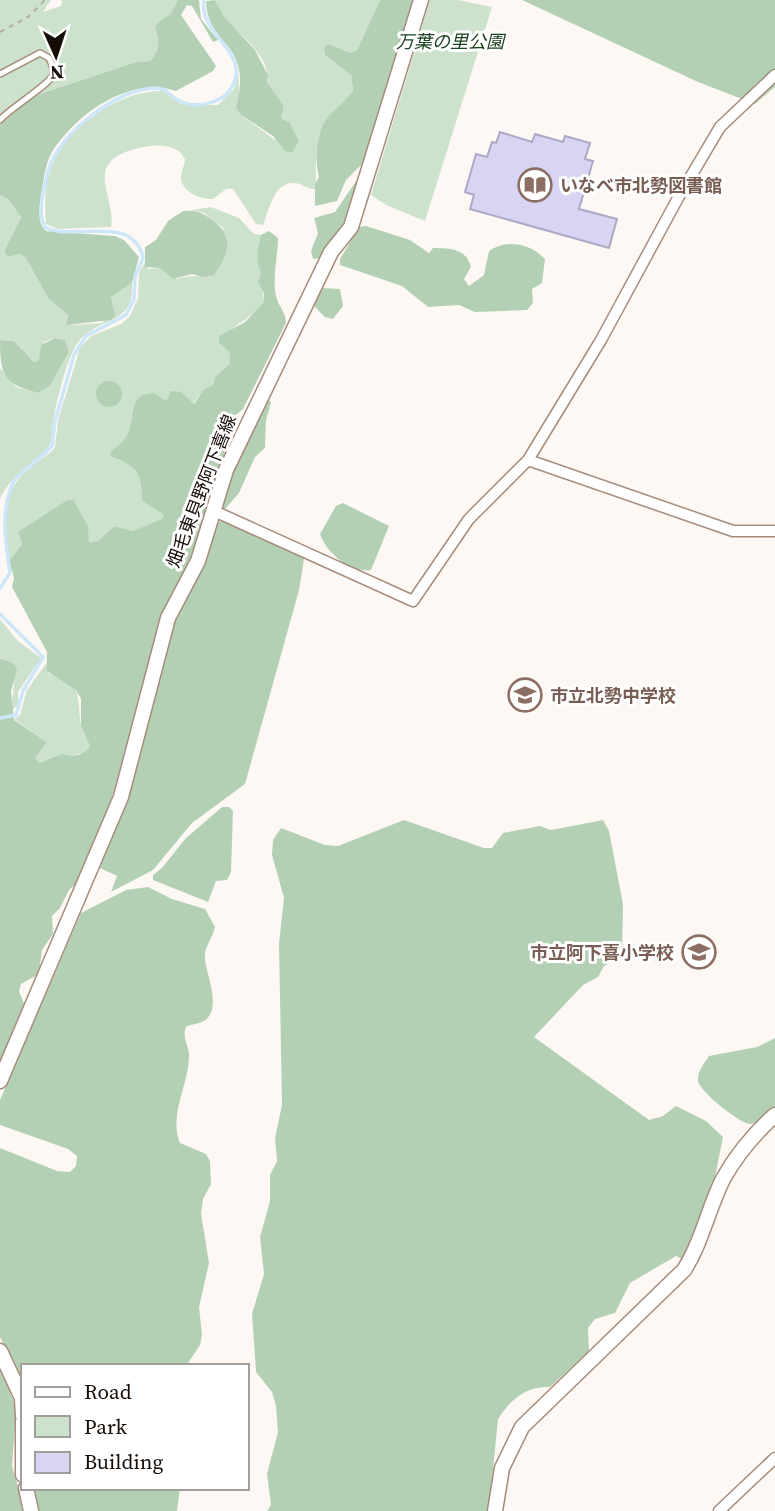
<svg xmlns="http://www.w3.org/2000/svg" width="775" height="1511" font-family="'Source Serif 4','Noto Sans JP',serif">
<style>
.green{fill:#cde2cd}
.forest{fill:#b4d0b4}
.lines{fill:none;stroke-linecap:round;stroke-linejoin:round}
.stream{stroke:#cce6fa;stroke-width:3.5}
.building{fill:#d8d4f1;stroke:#ada9c5;stroke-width:2}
.lane-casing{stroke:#a58c7b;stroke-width:8}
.street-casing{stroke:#a58c7b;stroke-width:13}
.secondary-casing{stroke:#a58c7b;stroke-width:17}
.path{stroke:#b4ada9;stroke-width:2;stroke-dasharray:5 5;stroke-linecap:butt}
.lane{stroke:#fff;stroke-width:5}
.street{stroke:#fff;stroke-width:10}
.secondary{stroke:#fff;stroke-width:14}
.labels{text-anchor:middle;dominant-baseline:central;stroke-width:6;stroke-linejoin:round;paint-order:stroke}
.park-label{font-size:18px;font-style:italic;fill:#1a431e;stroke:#fff}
.education-label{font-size:18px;font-weight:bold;fill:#785e54;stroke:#fff;text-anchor:start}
.street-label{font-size:18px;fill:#160d07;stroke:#fff}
</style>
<rect width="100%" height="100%" fill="#fef8f4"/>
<path class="green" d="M0,0H51L43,12L61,6L62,0H178L170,16L162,19L155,26C159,42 161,49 150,61L136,62L34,96L0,125Z
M215,0H380L357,50L350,53L324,48L325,55L351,75L353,90C345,102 334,109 327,119C316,133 314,174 317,189C308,190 303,184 295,183C274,181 269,210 263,225L256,224L233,189H226L213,199C201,200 181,192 181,177C181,171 185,165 185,159L179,151C165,143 151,145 135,149C81,163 117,198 111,227L58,229L46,224C44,202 45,175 56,156C76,121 123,90 163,91L181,104L218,105L234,89L238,72L241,115L275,140L299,141L290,123L281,118L284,106L267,82C271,55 237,33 222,14C218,10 219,5 215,0Z
M430,0H458L492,7L425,221L386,205L371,195Z
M0,195L9,200L21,217L4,251L7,257L20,254L26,258L48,298L68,315L66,323L72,325L102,323L114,309L111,297L132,283C135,326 100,316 79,341C67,356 56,403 53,423C52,430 53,438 50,444C41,464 12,471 0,499V368L16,387L38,393L50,386L69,352L65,340L55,338L44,342L39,360L34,362L14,341L0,340Z
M211,207L239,218L254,234L261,235L259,244L264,302C251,320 230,325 219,343L229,352L230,363L215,377L213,385L204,389L193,404L166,401L133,408L130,433L110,456C138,467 141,472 142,501L164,515L162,520L133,531L114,526L98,541L88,542V526L74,500H67L19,532L22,544L9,561C0,520 0,491 34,464C42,458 49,455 55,447L58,420L80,348L91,336L121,324L130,316L138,298L139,272L145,262L148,269L160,268L177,279C192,274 199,278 213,275L224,255L223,228L204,213L191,210Z
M0,619L18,641L41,658L18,692V704L11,712L14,683L3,659L0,658Z
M47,662L49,674C84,677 77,703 81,725C83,732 88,739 90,746L86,752L40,763L35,758L47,742L14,719L20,715L27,690Z"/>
<path class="forest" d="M178,0H199L201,19L218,40L213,42L192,6L187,5L181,15L216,66L213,71L176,91C130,76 77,113 52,152C45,164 44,180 41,194C40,207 36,221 46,231L115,236L124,240L139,257L132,283L111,297L115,315L111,320L66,325L68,315L48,298L26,258L20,254L7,257L4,251L21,217L9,200L0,195V125L34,96L136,62L150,61C161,49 159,42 155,26L162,19L170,15Z
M215,0L223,15L255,50L268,75L267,82L284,106L281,118L290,123L299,141L292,152L285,151L273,136L241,115L236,108C254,40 207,48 206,1Z
M380,0H415L364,162L346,180L337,201L315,206V185L319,176C314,162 317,131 327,118C335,108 346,101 353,90L351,75L325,55L324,48L328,44L350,53L357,50Z
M522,0H775V87L755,104L698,82Z
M361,174L346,221L323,258L313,259L311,251L318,233L314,218L335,212Z
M183,211C197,210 203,213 214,221C235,238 228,255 214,275L202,277L192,274L173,279L160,268L145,267V247L156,240L168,221Z
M366,226L410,240L429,253L433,248C449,248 466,248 471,267L464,279L469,286L484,275L489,251C506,239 530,243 545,259L542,283L532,289L533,303L527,310L475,312L459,305L428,307L402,286L340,265V259L359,227Z
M269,231L278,238C278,258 272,275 276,296C278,306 286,312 286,323L243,409L228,422L229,440L191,558L160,625L103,829L82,879L69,890L60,908L52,916L53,934L42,950L39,974L21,984L19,991L25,1006L0,1066V658L13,663L17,670L11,691L14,720L47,742L35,758L40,763L62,754C73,757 83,756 90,746L81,726V699L76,690L47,671V652L12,587L14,578L9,561L22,544L18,532L67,500H74L88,526L89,542L98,541L114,526L133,531L162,519L164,515L142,501C141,472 138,467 110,456L111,451C143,431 123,410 142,395L154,393L166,401L171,391L181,392L194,404L204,389L213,385L215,377L230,363L229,352L219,343V336L245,322L264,302V293L258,282L261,272C255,262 258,247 261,235Z
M322,288L340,289L343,306L333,319L325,317L312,304Z
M55,338L65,340L69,352L50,386L38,393C4,384 0,376 0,340L14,341L34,362L39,360L41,345Z
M96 394a13 13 0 1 1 26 0a13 13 0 1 1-26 0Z
M267,396L271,403L266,420L265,448L255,457L239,493L224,510L221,502Z
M343,503L389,526L371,570C349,573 327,553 320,534L336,506Z
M225,521L300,553L304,559L299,590L245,784L192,823L153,870L111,892L117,876L100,868L127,797L174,619L216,522Z
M222,807H229L233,811L231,872L227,880L216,881L208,902L153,880V875L162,868L185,839Z
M404,820L484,848H492L503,833L540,826L551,830L603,820L609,831L623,904L622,958L604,966L598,977L583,985L534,1037L649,1120L663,1116L676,1106L706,1121L723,1137L713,1187L682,1259L676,1256L630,1283L615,1313L595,1319L588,1328L589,1351L550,1387C526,1386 511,1399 498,1419L489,1511H267L271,1505L267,1474L278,1432L276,1406L272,1392L256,1372L252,1314L264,1274L260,1237L270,1201V1175L277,1161L275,1138L282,1105L279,943L284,898L272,855L273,840L281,828L325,845L338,846Z
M148,887L172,899L205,909L215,927C213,938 204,946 205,959C206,974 224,1012 202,1022C197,1024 191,1024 186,1027C182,1037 188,1044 189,1054C190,1083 168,1114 180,1143L206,1154L210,1161L211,1184L203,1199L201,1213L209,1263L199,1307L202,1335L200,1345L186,1366H23V1383L0,1337V1148L57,1171L70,1172L76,1166L77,1156L68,1149L0,1125V1100L81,913L126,890Z
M775,1038V1107C769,1113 760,1122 752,1124C742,1126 699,1091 698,1081C697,1071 704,1064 709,1056L757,1047Z
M0,1366L16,1408L12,1466L25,1511H0Z
M32,1488H180L177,1511H38Z"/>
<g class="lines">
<path class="stream" d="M0,588L10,573C5,541 0,506 15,479C27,467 41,458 52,446L55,421L74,355L86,336L126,315L134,299L135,276L143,258C134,213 73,241 46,228C36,214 44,191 47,176C53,137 116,89 154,88C167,88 167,93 176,99C192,110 220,104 230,90C255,53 198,36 204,0
M0,614L43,657L23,691L16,715L0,718"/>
</g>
<path class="building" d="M500,132L532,142L535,134L563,142L565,136L590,143L585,159L593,161L579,209L617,219L609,248L470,209L474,195L465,192L476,154L487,157L492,142L496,143Z"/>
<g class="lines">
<defs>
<path id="lane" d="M0,74L40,53L49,58C51,63 55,69 53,75C49,85 10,108 0,120"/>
<path id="street" d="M528,460L733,531H775
M214,511L413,601L469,519L528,460L601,340L678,198L720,127L775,75
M719,1511L775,1458"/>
<path id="secondary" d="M0,1081L121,797L168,618L198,561L226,470L331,252L351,227L421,0
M0,1351L22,1398L23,1416
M23,1421V1475
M26,1488L31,1511
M495,1511L502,1468L522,1427L684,1270C702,1242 708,1209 723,1179C736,1156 756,1132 775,1115"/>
</defs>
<use href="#lane" class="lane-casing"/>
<use href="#street" class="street-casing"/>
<use href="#secondary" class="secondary-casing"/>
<path class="path" d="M0,32L28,17L45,0"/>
<use href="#lane" class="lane"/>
<use href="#street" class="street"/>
<use href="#secondary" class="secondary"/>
</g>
<defs>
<symbol id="library-ring" viewBox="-11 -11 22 22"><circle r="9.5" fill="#fff" stroke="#8d6e63" stroke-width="1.5"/><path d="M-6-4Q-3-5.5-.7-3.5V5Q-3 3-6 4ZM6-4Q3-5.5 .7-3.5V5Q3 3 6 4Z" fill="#8d6e63"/></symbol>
<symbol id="school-ring" viewBox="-11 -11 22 22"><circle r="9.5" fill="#fff" stroke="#8d6e63" stroke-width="1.5"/><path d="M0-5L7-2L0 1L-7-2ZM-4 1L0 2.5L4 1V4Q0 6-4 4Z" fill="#8d6e63"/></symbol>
</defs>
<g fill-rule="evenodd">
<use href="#library-ring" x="516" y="166" width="38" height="38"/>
<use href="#school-ring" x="506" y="676" width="38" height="38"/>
<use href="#school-ring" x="680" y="933" width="38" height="38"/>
</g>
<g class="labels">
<g class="park-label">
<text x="450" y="41">万葉の里公園</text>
</g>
<g class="education-label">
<text x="560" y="185">いなべ市北勢図書館</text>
<text x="550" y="695">市立北勢中学校</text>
<text x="674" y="952" text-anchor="end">市立阿下喜小学校</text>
</g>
<g class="street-label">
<text transform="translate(201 491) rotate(-69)">畑毛東貝野阿下喜線</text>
</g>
</g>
<rect x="21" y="1364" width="228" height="126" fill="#ffffff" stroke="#a29e9c" stroke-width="2"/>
<rect x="35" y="1387" width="35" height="10" fill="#ffffff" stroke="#a29e9c" stroke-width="2"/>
<text x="84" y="1399" font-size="21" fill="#160d07">Road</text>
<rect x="35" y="1416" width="35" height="21" fill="#cde2cd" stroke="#a29e9c" stroke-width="2"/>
<text x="84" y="1434" font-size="21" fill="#160d07">Park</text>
<rect x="35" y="1452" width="35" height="21" fill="#d8d4f1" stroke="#a29e9c" stroke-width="2"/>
<text x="84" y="1469" font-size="21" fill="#160d07">Building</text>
<g transform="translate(56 56) rotate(177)" stroke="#ffffff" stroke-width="5" paint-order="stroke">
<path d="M0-5L12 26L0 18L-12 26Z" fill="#160d07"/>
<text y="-10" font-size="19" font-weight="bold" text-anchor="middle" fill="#160d07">N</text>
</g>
</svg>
